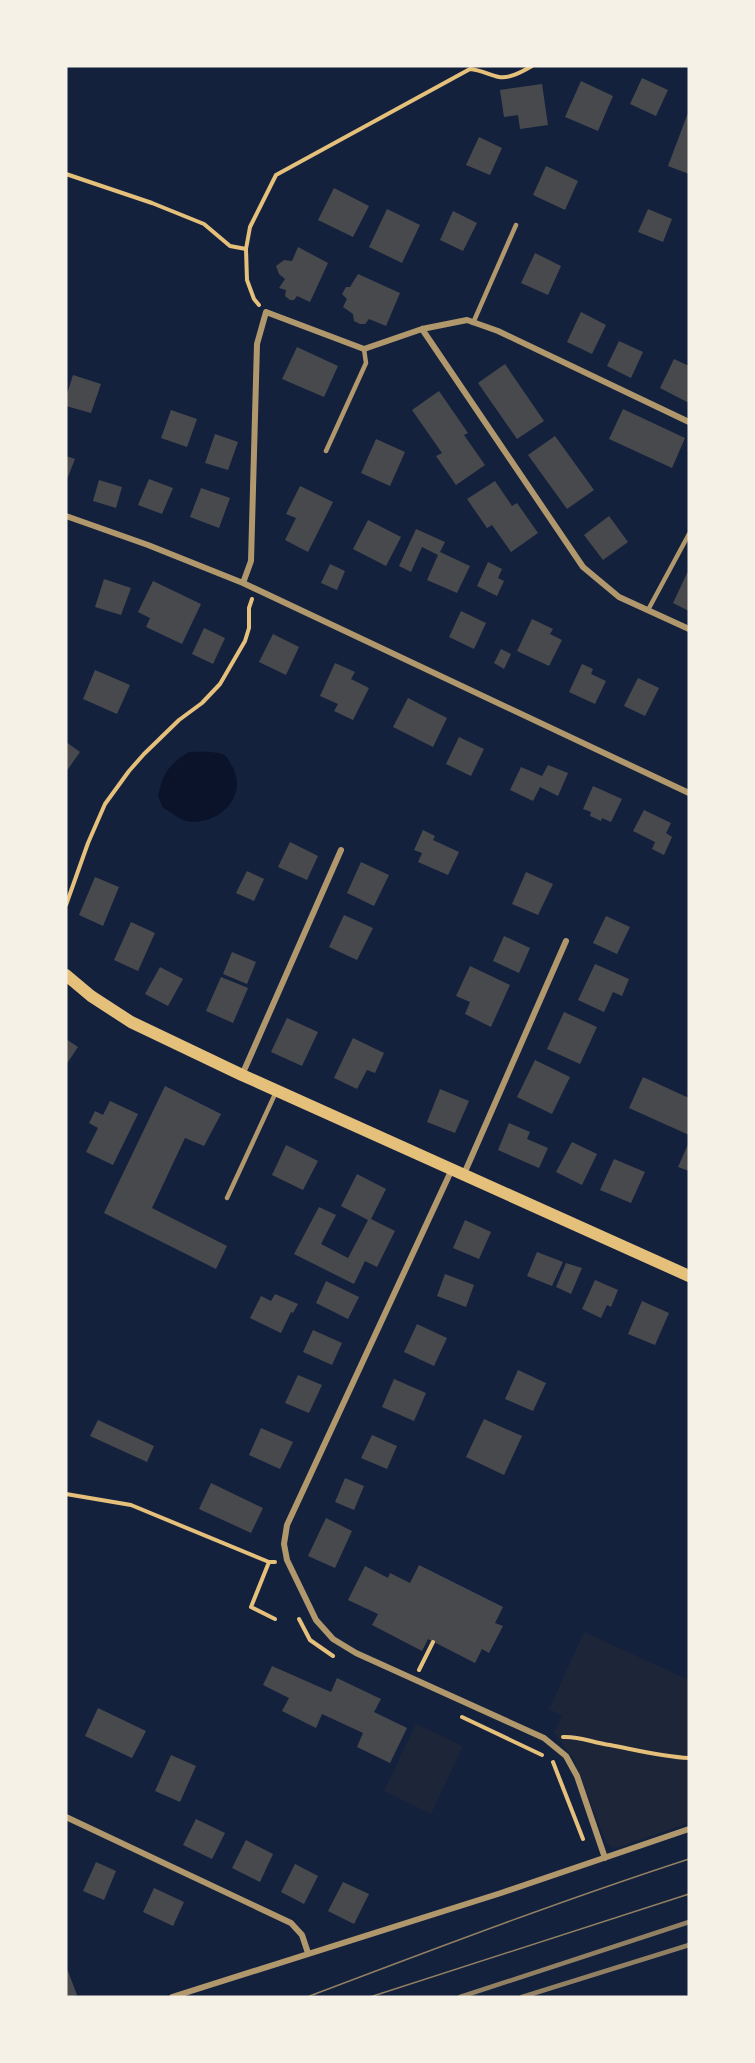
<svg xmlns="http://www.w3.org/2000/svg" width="755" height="2063" font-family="Quicksand,sans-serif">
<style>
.green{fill:#1d2539}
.water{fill:#0b132b}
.building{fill:#48494c}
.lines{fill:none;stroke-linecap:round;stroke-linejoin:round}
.path{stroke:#e5c07b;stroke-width:4}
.service{stroke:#b1986c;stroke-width:4.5}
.minor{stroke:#b1986c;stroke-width:6}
.secondary{stroke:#e5c07b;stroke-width:12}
.tram{stroke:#918062;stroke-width:1.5}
.rail{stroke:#918062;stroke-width:4.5}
</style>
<rect width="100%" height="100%" fill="#14213d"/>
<path class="green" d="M584,1632L689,1680V1823L622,1846L613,1848L606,1842L573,1758L554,1733L562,1716L549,1709Z
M416,1724L463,1746L431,1814L384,1791Z"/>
<path class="water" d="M189,752C199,752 213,751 222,754C227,756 228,759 231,764C249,793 224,822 192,822C180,822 173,812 163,808L158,796C163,773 169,764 189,752Z"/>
<path class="building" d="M642,78L668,90L656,116L630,104Z
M581,81L613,96L598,131L565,117Z
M542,84L548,125L520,129L518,115L504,117L500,90Z
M689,110V174L668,166Z
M479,137L502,148L490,175L466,165Z
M546,166L578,181L565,210L533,195Z
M334,188L369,206L353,237L318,220Z
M387,209L420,225L402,263L369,247Z
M648,209L672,219L663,242L638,232Z
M453,211L477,223L463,251L440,240Z
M298,247L328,263L310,302L297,296L294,300H290L285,296L286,290L279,288L285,279L279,274L276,266L284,260L292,261Z
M535,253L561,266L548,295L521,283Z
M358,274L400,293L386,326L369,319L365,324H360L354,321L353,314L343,307L347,299L342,294L346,287H350Z
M581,312L606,325L592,354L567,342Z
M619,341L643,352L631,378L607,366Z
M297,347L338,366L324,397L282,379Z
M674,359L689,366V403L660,388Z
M505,364L544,421L517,439L478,383Z
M73,375L101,384L91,413L66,406V397Z
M439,391L468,433L464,435L485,465L456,485L436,456L442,453L412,410Z
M623,409L685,438L672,468L609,439Z
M171,410L197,419L187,447L161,438Z
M215,434L238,442L228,470L205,463Z
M555,436L594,490L567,509L528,455Z
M376,439L405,452L390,486L361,473Z
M66,456L75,459L66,482Z
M149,479L173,488L162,514L138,505Z
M99,480L122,487L116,508L93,501Z
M495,481L512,506L517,503L538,533L511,552L492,525L487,528L467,499Z
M300,486L333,502L308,552L285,540L296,518L286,514Z
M201,488L230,498L219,528L190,517Z
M609,516L628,542L603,560L584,535Z
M368,520L401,537L386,566L353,549Z
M416,529L445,542L440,552L470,566L457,593L427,580L438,555L422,547L411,572L399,566Z
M488,562L502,569L498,578L504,581L497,596L477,586Z
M330,564L345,571L337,590L321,583Z
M689,569V611L673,603Z
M104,579L131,588L121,615L95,607Z
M153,581L201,604L182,644L146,627L150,618L138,612Z
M461,611L486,623L474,649L449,637Z
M532,619L553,629L550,634L562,640L549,666L517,651Z
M204,628L225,638L213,664L192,654Z
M273,634L299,647L286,675L259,662Z
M501,649L511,654L504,669L494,663Z
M335,663L355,672L351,679L369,688L353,720L334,711L338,704L320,696Z
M582,664L593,669L591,674L606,681L595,704L569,692Z
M95,670L130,685L117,714L83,699Z
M638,678L659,688L645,716L624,706Z
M408,698L447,718L433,747L393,727Z
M459,737L484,749L471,776L446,764Z
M66,742L80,752L66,772Z
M548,765L568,773L558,796L540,787L533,801L510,790L521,767L542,776Z
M593,786L622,799L611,822L602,818L601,821L590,816L591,812L583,809Z
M644,810L671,823L666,833L672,837L664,855L652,849L655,842L633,831Z
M423,830L435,836L433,840L459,852L448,875L418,862L422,853L414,850Z
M290,842L318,856L307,880L278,867Z
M361,862L389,875L374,906L347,893Z
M247,871L264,879L254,901L236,893Z
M526,872L553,884L538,915L512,904Z
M95,877L119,887L103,926L79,915Z
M344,915L373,928L357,960L329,947Z
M606,916L630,927L617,954L593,943Z
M131,922L155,933L138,971L114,960Z
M504,936L530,948L519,973L493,961Z
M232,952L256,962L247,984L223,974Z
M595,964L629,979L622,996L613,992L604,1012L578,1000Z
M470,966L510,985L491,1027L465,1014L470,1002L456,996Z
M160,967L183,979L168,1006L145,994Z
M221,977L248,988L233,1023L206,1011Z
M564,1012L597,1027L580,1064L547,1049Z
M287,1018L318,1032L302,1066L271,1052Z
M353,1038L384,1053L375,1073L367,1070L357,1089L334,1078Z
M66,1039L78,1047L66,1065Z
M535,1060L570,1077L552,1114L517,1097Z
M643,1077L689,1098V1135L629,1108Z
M165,1086L221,1114L204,1146L185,1138L152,1208L227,1246L216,1269L104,1213Z
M440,1089L469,1101L455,1133L427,1122Z
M110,1101L138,1114L113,1165L86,1152L98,1128L89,1123L95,1111L103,1115Z
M509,1123L530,1132L527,1139L548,1148L539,1168L498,1150Z
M572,1142L597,1154L582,1185L556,1172Z
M689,1142V1171L678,1167Z
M286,1145L318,1161L303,1190L272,1175Z
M614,1159L645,1172L631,1203L600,1190Z
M357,1174L386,1189L371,1219L395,1231L377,1267L365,1261L354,1284L294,1254L319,1207L336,1215L321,1244L348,1258L368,1220L341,1206Z
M465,1220L491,1232L479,1259L453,1248Z
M537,1252L563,1262L552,1286L527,1276Z
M566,1263L582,1268L571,1294L556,1287Z
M445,1274L474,1285L466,1307L437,1296Z
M595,1280L618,1290L611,1307L607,1305L601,1318L582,1309Z
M326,1281L359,1297L348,1319L316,1303Z
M275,1294L298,1304L293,1313L291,1312L281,1333L250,1318L261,1296L271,1301Z
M642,1301L669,1313L655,1345L628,1334Z
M417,1324L447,1338L434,1366L404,1352Z
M313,1330L342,1343L332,1365L303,1352Z
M518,1370L546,1383L533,1411L505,1399Z
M298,1375L322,1385L309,1413L285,1403Z
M394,1379L426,1393L414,1421L382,1407Z
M484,1419L522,1436L504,1475L466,1457Z
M98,1420L154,1446L147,1462L90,1436Z
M261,1428L293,1442L280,1469L249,1455Z
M372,1435L397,1446L387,1469L361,1458Z
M345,1478L364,1486L354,1510L335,1502Z
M211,1483L263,1508L251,1533L199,1509Z
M326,1518L352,1531L335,1568L308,1556Z
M419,1565L503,1607L495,1623L503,1626L489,1653L482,1649L475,1663L428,1639L422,1651L372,1625L378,1614L348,1600L365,1566L388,1578L390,1573L410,1583Z
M272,1666L331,1692L337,1678L381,1699L374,1712L407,1728L390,1763L357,1747L363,1733L322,1714L316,1728L282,1711L289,1698L263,1685Z
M98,1708L146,1731L132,1758L85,1736Z
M171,1755L196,1766L180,1802L155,1791Z
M196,1819L225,1833L212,1859L183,1845Z
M246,1840L273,1854L260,1882L232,1868Z
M96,1862L116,1871L104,1900L83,1891Z
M295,1864L318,1876L304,1904L281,1892Z
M343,1882L369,1894L354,1924L328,1911Z
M154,1888L184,1902L173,1926L143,1912Z
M66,1966L77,1995L71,1997H66Z"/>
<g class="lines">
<path class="path" d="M66,174L152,203L204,224L230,246L246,249
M259,305L254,299L247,280L246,249L250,227L276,175L470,69C481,70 489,75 499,77C510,79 523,71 532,66
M66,905L88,843L105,804L129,771L144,754L179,720L202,703L220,684L245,641L249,628V608L252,599
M66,1494L131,1505L269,1562H275
M269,1562L251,1607L275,1619
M299,1619L310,1640L333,1656
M419,1670L433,1642
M462,1717L542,1755
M563,1737C580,1736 593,1743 610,1745C636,1750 663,1757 689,1758
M553,1762L583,1839"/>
<path class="service" d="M473,323L516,225
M326,451L366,363L364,349
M648,610L689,534
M227,1198L276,1092"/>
<path class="minor" d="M422,329L583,567L619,597L689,629
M66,516L148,545L243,583L689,793
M243,583L251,561L257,344L266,312L364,349L422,329L467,320L498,331L689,422
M242,1075L341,850
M452,1169L287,1525L284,1544L287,1560L316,1620L333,1639L356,1653L544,1738L566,1756L577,1776L605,1858
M464,1174L566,941
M66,1817L291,1923L302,1935L308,1953
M172,1997L501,1893L689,1829"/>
<path class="secondary" d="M66,975L91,996L131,1022L242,1075L689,1276"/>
<path class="tram" d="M307,1997C434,1949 560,1901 689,1859
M370,1997L689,1894"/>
<path class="rail" d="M460,1997L689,1922
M522,1997L689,1945"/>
</g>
<rect width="755" height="2063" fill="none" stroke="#f6f1e7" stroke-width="135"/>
</svg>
